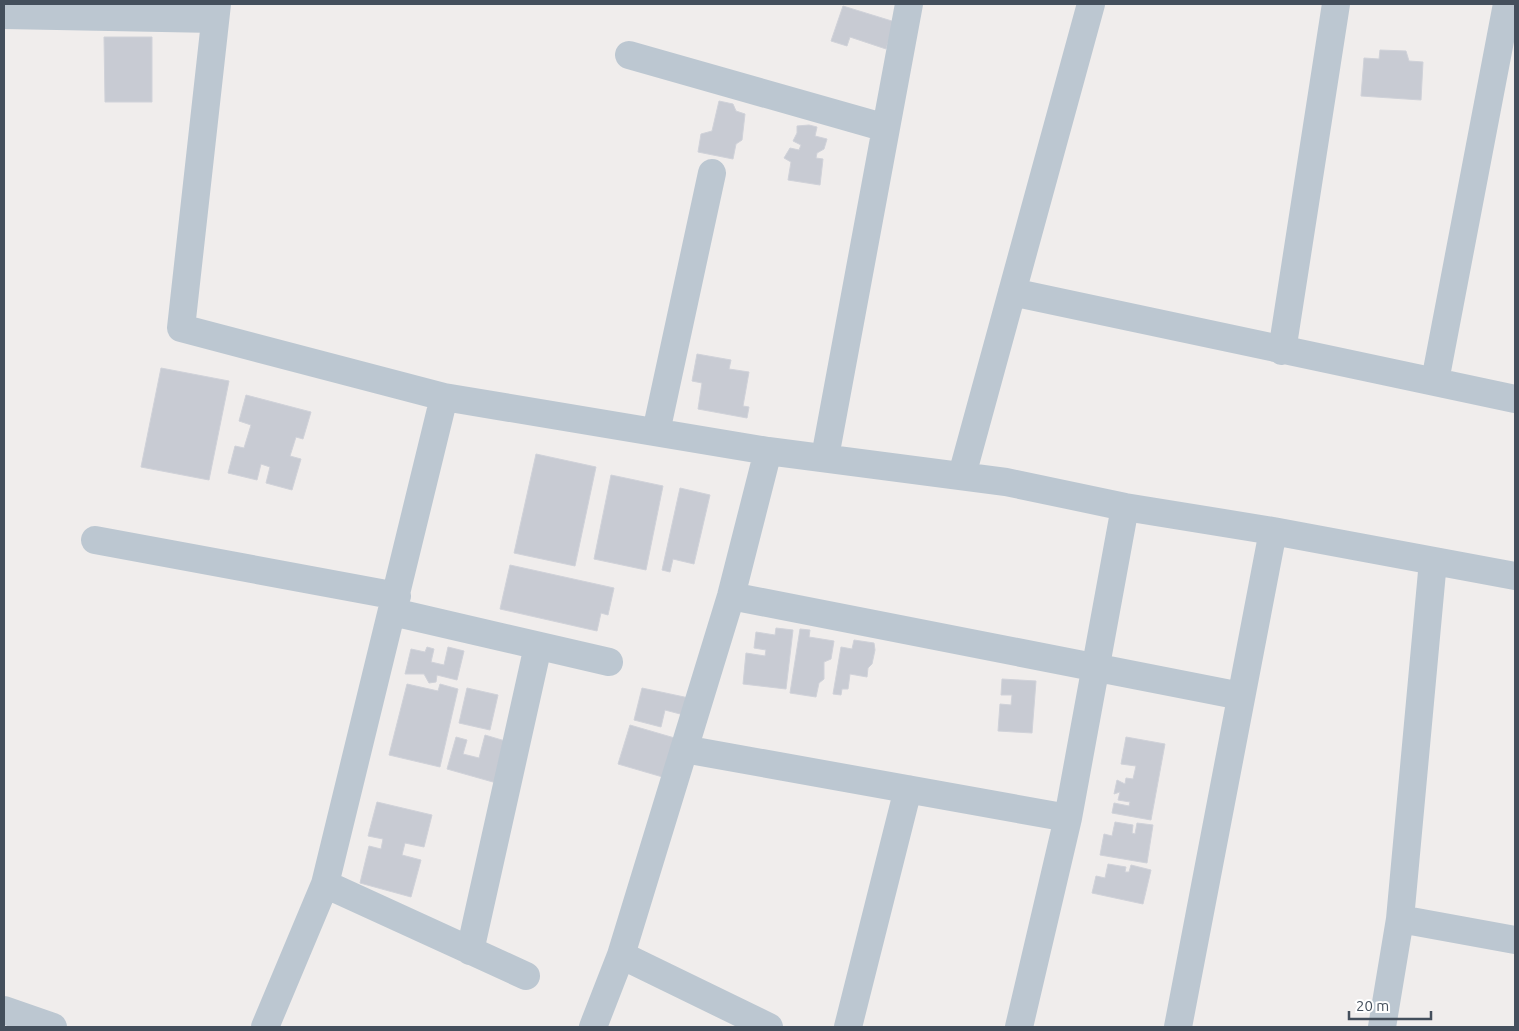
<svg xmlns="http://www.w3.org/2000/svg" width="1519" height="1031" font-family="Ubuntu,sans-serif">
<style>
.building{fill:#c8cbd3;stroke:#d0d2d9}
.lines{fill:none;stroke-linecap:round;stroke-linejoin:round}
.minor{stroke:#bcc7d1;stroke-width:28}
</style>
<rect width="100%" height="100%" fill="#f0edec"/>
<path class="building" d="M843,6L895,22L886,49L850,37L847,46L831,41Z
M104,37H152V102H105Z
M1380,50L1406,51L1409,61L1423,62L1421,100L1361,96L1364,58L1379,59Z
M719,101L733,104L736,111L745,114L742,140L736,144L733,159L698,152L701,134L712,131Z
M809,125L817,127L815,136L827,139L824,149L817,153L816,158L823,159L820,185L788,180L791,162L784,158L790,148L799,150L801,145L793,141L797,133V126Z
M697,354L731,360L729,369L749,372L743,406L749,407L747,418L698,409L702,383L692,381Z
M161,368L229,381L209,480L141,467Z
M246,395L311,412L303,439L296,437L290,456L301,459L292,490L266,483L270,467L261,464L257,480L228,473L235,446L244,448L251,425L239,421Z
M536,454L596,467L575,566L514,553Z
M611,475L663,486L646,570L594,559Z
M680,488L710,495L694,564L673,559L670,572L662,570Z
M510,565L614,588L608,615L601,613L597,631L500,609Z
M776,628L793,630L786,689L743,684L746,653L765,656L766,650L754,648L756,632L775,635Z
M800,629L810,630L809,637L834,641L831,659L824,662V679L819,683L816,697L790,693Z
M854,640L874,643L875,650L872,664L868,668L867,677L850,674L848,689H842L841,695L833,694L841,647L852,649Z
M427,647L434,649L431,662L444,665L448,647L464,651L457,680L437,675L436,682L429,683L424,674H405L411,649L425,652Z
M1002,679L1036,681L1032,733L998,731L1000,704L1011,705L1012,695H1001Z
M407,684L438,691L440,684L458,689L440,767L389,755Z
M467,688L498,695L490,730L459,723Z
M642,688L689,698L684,715L665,710L661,727L634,720Z
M630,725L678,739L666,778L618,764Z
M485,735L512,743L500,784L447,769L456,737L467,740L463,754L479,758Z
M1126,737L1165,744L1151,820L1112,813L1114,803L1129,806L1130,802L1118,800L1120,792L1114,794L1117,780L1125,784L1126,778L1133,779L1136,766L1121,764Z
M377,802L432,815L424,847L405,843L402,855L421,860L411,897L360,883L369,846L381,849L383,839L368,836Z
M1115,822L1133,825L1132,833L1135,834L1137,823L1153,825L1147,863L1100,855L1104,834L1112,836Z
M1108,864L1126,867L1125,872H1129L1131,865L1151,870L1143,904L1092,893L1096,876L1105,878Z"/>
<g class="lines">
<path class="minor" d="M217,4L181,328L444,397
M4,15L215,19
M629,55L886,128
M1012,292L1515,399
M1282,351L1336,4
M1435,381L1507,4
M656,432L712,173
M825,457L909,4
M962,475L1091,4
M95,540L397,596
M731,596L1241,696
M393,612L609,662
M684,749L1068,818
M325,884L526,976
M1400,919L1515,940
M470,951L538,646
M621,955L769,1027
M4,1010L53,1027
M265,1027L325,884L444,397L768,451L1006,482L1125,507L1273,531L1515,576
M593,1027L621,955L731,596L768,451
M848,1027L908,789
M1019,1027L1068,818L1125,507
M1178,1027L1273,531
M1382,1027L1400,919L1433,561"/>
</g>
<rect width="1519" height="1031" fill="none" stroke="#444f5c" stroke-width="10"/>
<path d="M1349 1011v8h82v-8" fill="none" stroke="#444f5c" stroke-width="2.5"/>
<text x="1356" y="1011" font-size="15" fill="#444f5c" stroke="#ffffff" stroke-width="4" paint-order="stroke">20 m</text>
</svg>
